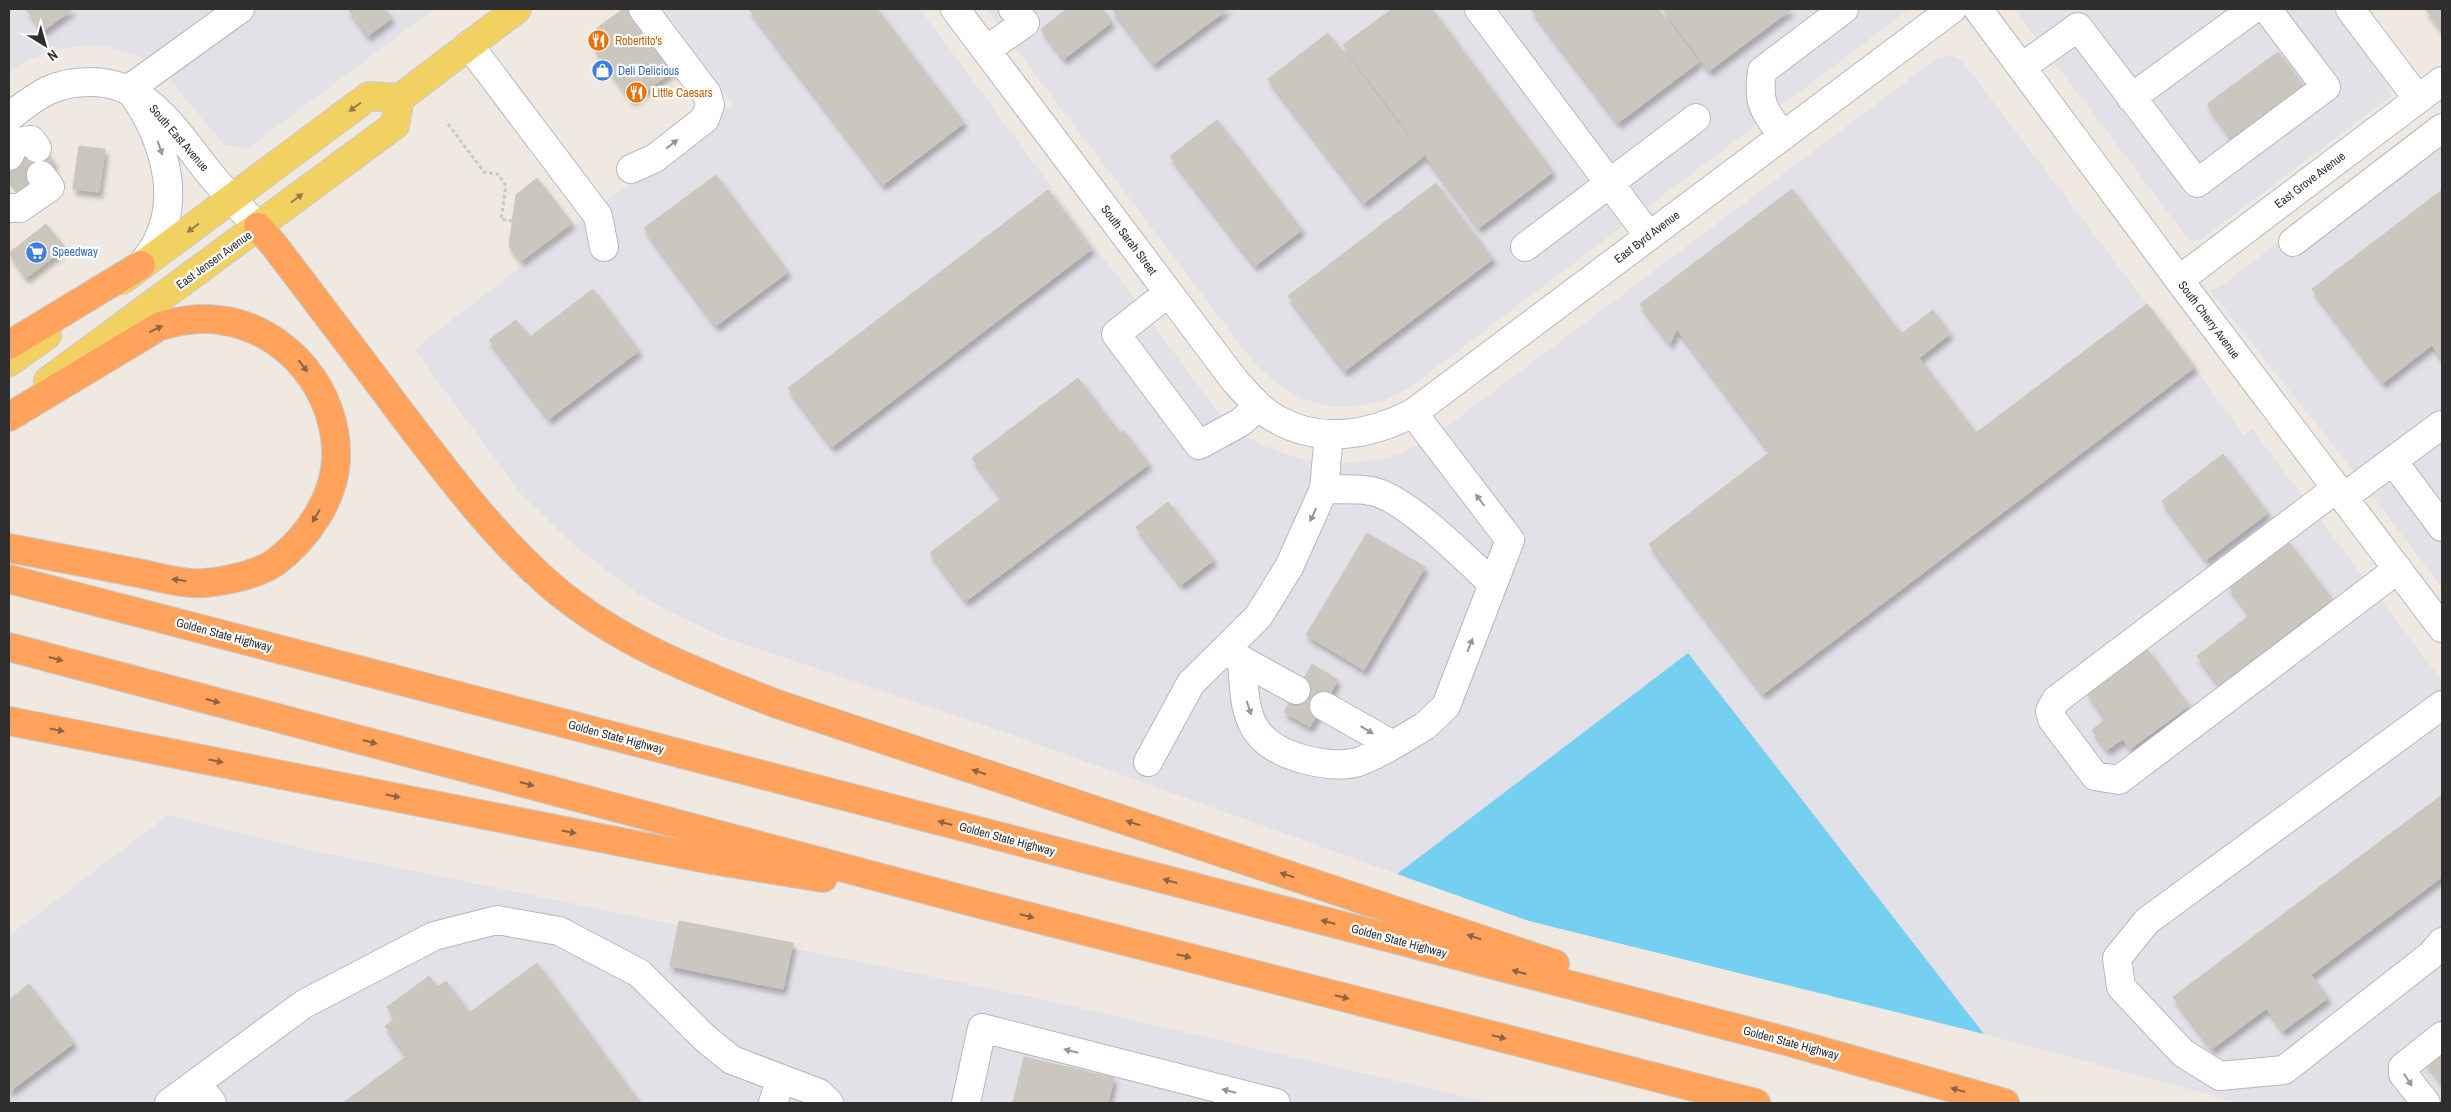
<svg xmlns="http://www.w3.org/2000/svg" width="2451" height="1112" font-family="'Archivo Narrow',sans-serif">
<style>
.industrial{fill:#e3e1e8}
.water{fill:#75cff0}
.building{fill:#cbc7bf;stroke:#cbc5ba;filter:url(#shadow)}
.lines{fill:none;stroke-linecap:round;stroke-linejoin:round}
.minor-tunnel{stroke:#c8c4bd;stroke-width:28;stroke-dasharray:28 14;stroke-linecap:butt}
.minor-casing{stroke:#b4b7c1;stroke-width:30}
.major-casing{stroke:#c9c9c9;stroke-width:30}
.highway-casing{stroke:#c9c9c9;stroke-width:30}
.path{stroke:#c9c9c9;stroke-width:3;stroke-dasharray:4 2.5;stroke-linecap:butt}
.minor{stroke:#fff;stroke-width:28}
.major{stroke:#f2d163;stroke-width:28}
.highway{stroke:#ffa35c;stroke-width:28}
.oneway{fill:#908048}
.oneway2{fill:#969696}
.oneway3{fill:#8c6343}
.labels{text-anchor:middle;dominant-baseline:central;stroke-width:4.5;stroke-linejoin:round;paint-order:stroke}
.food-label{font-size:12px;fill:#c56008;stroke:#fff;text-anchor:start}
.shop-label{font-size:12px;fill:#366cbe;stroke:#fff;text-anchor:start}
.street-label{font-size:12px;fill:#2e2e2e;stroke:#fff}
</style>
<defs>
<filter id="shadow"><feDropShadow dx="3" dy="5.5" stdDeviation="2.5" flood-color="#0004"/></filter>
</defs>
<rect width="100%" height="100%" fill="#efe9e1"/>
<path class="industrial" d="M9,9H434L248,148L224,145L166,75L141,57L107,46H81L56,50L27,60L9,71Z
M662,9H920L1217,411L1246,436L1264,446L1304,460L1330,464L1379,460L1402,453L1438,433L1936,59L1949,55L1956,57L1963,62L2147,304L2244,435L2252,429L2442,681V1103H2241L1984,1034L1844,858L1688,653L1397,874L1009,734L721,636L670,612L637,593L576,547L521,494L414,349L733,104Z
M986,9H1909L1409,388L1385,400L1359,406L1331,407L1303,399L1276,383L1254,363Z
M2014,9H2332L2390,85L2391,96L2200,240H2189Z
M2442,117V588L2350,466L2210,291L2225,283Z
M168,815L310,850L1032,997L1493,1103H9V936Z"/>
<path class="water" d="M1688,653L1984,1034L1529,921L1397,874Z"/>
<path class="building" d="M26,9H73L43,31Z
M348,9H385L392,18L368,36Z
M623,9H632L677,68L632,101L596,54L599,52L589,38L599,31L597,28Z
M749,9H877L964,123L883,185Z
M1067,9H1102L1112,22L1064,59L1041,29Z
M1112,9H1228L1154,64Z
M1392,9H1432L1553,172L1479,228L1343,45Z
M1531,9H1658L1699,62L1618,123Z
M1663,9H1792L1709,71Z
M2425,9H2442V31Z
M1328,33L1424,156L1364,203L1268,79Z
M2278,52L2303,85L2231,138L2207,104Z
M1217,120L1302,230L1255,266L1170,156Z
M41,145L55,164L19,191L9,177V169Z
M79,146L105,149L99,192L73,189Z
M716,175L788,272L716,326L644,228Z
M537,178L572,223L521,261L509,246L516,195Z
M1436,183L1493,259L1345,371L1288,296Z
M1792,189L1901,334L1933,310L1950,334L1919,358L1976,433L2147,304L2195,367L1763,694L1649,544L1770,452L1677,329L1670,344L1640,304Z
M1048,190L1092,249L832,447L788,388Z
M2442,190V359L2432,345L2383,383L2312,289Z
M46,224L65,248L26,278L9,253Z
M593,289L639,351L549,419L489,340L516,320L530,337Z
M1078,378L1120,433L1124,431L1149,464L966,601L930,553L1002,498L972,458Z
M2223,454L2268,513L2206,560L2162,501Z
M1168,502L1214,560L1181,585L1136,527Z
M1367,533L1425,567L1364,670L1306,635Z
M2287,540L2332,599L2219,685L2197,656L2250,615L2228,586Z
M2147,649L2189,706L2130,749L2123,739L2107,750L2092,730L2106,719L2087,693Z
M1312,664L1338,680L1310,727L1284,712Z
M2442,795V877L2212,1049L2173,997Z
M679,921L793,943L783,989L670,966Z
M537,963L640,1103H343L407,1056L385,1026L395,1019L387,1007L429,976L437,987L446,981L469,1013Z
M2311,975L2328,998L2283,1031L2266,1008Z
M29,984L74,1043L9,1092V1000Z
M2442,1048V1083L2425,1061Z
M1024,1057L1114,1078L1108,1103H1013Z"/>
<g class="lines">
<path class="minor-tunnel" d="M12,166L28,185"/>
<defs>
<path id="minor" d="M955,9L1235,381C1248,395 1261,411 1278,420C1321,444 1371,435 1413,413L1952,9
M1479,9L1649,236
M1978,9L2179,280L2442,628
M2350,9L2418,99
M469,45L598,216L604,247
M986,50L1025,23L1013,9
M2022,67L2078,27L2197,183L2326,87L2267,9
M2131,98L2253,9
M9,117C21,108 33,98 47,91C61,84 76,82 91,82C148,82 178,134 210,174C225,192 242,210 258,227
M1783,136C1764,111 1757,103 1762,71L1844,9
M9,156L16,142L31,140L37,148
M631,169L655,158L705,119L710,105L707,94L643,9
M9,208H20L50,187L41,175
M2293,242L2442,128
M1525,247L1696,118
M141,265C147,257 154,249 158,240C182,191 160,130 129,89L240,9
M2179,280L2442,81
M1168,293L1116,334L1199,445L1241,422L1259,406
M2393,461L2442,527
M2337,488L2056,700L2050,711L2052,719L2095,776L2119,780L2398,569
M1324,489C1339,490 1356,488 1371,491C1404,496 1467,560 1493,584
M2344,497L2441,425L2442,427
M1229,653L1296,690
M1242,660C1244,684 1243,715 1259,734C1277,757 1331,770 1358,762C1370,758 1382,751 1393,745
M2442,705L2147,921L2117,958L2121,987L2183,1053L2220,1076L2284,1070L2431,955L2442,942
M1324,706L1393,745L1425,726L1446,706L1510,540L1413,413
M1148,762L1191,683L1258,617L1289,567L1324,489L1329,434
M197,1084L212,1103
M169,1103L304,1004L434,936L497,920L559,931L639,973L706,1039L732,1060L819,1093L829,1103
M773,1103L781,1079
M966,1103L982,1028L1276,1103
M2426,1103L2403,1074V1067L2442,1036"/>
<path id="major" d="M122,280L369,96L400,98L517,9
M9,362L47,335
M48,381L395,125L400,98"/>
<path id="highway" d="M258,227L274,245C317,302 361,359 404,417C449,476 494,536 550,585C616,642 697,673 777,704L1555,964
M9,345L141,265
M9,417L160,326C179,321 198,317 219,320C287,328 339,392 336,460C334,499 307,538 277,561C260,574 227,581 205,583C184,585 159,577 138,573C95,565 52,556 9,548
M9,579L1786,1041L2005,1103
M9,647L980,904L1756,1103
M9,721L712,860L823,878"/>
</defs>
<use href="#minor" class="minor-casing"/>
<use href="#major" class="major-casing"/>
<use href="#highway" class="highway-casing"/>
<path class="path" d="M448,124L484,172L498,174L506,186L501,219L512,221"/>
<use href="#minor" class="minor"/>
<use href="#major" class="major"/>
<use href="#highway" class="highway"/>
</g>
<defs><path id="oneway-solid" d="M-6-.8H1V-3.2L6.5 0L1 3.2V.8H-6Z" transform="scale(1.25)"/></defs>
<g class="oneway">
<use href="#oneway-solid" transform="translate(355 107) rotate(143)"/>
<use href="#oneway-solid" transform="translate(297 198) rotate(-37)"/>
<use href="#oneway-solid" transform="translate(193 228) rotate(144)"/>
</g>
<g class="oneway2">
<use href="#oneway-solid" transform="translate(672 144) rotate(-38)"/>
<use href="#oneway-solid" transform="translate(160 148) rotate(71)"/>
<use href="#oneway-solid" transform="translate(1480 500) rotate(-127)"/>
<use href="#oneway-solid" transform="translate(1313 515) rotate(115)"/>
<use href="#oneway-solid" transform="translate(1470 645) rotate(-69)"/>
<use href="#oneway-solid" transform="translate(1249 708) rotate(72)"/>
<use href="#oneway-solid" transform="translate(1367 730) rotate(31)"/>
<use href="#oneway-solid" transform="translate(1071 1051) rotate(-166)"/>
<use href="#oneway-solid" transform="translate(2408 1080) rotate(56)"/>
<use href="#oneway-solid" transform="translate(1229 1091) rotate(-166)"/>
</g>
<g class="oneway3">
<use href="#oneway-solid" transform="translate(156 329) rotate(-26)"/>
<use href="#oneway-solid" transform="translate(303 366) rotate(52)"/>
<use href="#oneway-solid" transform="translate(316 516) rotate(121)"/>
<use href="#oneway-solid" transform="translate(179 580) rotate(-173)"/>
<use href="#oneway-solid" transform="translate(56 659) rotate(15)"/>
<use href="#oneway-solid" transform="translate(213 701) rotate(15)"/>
<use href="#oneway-solid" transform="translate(57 730) rotate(11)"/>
<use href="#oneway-solid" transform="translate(370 742) rotate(15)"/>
<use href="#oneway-solid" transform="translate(216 761) rotate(11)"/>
<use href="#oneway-solid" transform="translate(979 772) rotate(-162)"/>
<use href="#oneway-solid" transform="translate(527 784) rotate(15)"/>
<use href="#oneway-solid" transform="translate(393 796) rotate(11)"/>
<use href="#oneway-solid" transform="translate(945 823) rotate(-165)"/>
<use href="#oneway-solid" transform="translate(1133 823) rotate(-162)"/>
<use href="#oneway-solid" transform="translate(569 832) rotate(11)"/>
<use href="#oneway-solid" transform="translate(1287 875) rotate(-162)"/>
<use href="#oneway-solid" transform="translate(1170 881) rotate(-165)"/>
<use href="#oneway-solid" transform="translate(1027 916) rotate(14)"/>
<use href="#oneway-solid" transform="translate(1328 922) rotate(-165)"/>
<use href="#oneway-solid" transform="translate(1474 937) rotate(-162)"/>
<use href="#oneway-solid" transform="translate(1184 956) rotate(14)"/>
<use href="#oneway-solid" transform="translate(1519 972) rotate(-165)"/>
<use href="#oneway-solid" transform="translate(1342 997) rotate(14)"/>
<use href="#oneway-solid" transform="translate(1499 1037) rotate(14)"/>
<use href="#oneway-solid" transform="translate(1958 1090) rotate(-164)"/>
</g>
<defs>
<symbol id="restaurant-disc" viewBox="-11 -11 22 22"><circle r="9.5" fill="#e8710a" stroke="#fff"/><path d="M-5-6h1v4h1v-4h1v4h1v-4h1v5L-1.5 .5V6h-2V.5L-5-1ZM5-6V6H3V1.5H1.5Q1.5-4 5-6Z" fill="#fff"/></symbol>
<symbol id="shop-disc" viewBox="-11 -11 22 22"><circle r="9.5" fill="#3f7fe0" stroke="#fff"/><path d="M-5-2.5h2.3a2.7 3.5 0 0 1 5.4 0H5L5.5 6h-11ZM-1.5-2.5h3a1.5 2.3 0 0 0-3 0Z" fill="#fff"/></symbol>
<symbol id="supermarket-disc" viewBox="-11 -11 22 22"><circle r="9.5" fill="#3f7fe0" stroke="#fff"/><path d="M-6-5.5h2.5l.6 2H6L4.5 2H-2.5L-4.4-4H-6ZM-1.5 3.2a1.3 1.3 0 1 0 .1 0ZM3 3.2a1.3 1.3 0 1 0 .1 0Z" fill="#fff"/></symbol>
</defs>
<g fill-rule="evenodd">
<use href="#restaurant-disc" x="586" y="28" width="25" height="25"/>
<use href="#shop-disc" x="590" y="58" width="25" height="25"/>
<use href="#restaurant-disc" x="624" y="80" width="25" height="25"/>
<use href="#supermarket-disc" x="24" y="240" width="25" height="25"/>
</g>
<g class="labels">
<g class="food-label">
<text x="615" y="41">Robertito's</text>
<text x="652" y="93">Little Caesars</text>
</g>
<g class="shop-label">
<text x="618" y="71">Deli Delicious</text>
<text x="52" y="252">Speedway</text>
</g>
<g class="street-label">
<text transform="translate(179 138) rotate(49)">South East Avenue</text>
<text transform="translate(2310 180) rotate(-37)">East Grove Avenue</text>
<text transform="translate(1647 237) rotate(-37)">East Byrd Avenue</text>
<text transform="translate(1129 240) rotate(53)">South Sarah Street</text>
<text transform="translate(214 260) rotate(-36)">East Jensen Avenue</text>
<text transform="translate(2209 320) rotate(53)">South Cherry Avenue</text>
<text transform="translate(224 635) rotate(15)">Golden State Highway</text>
<text transform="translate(616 737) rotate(15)">Golden State Highway</text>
<text transform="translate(1007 839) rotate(15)">Golden State Highway</text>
<text transform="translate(1399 941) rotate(15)">Golden State Highway</text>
<text transform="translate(1791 1043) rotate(15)">Golden State Highway</text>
</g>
</g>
<rect width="2451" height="1112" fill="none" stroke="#2e2e2e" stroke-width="20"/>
<g transform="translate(45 45) rotate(143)" stroke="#ffffff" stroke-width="4" paint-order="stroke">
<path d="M0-4L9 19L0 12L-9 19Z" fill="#2e2e2e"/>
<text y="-8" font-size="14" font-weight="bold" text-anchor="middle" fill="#2e2e2e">N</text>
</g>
</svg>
